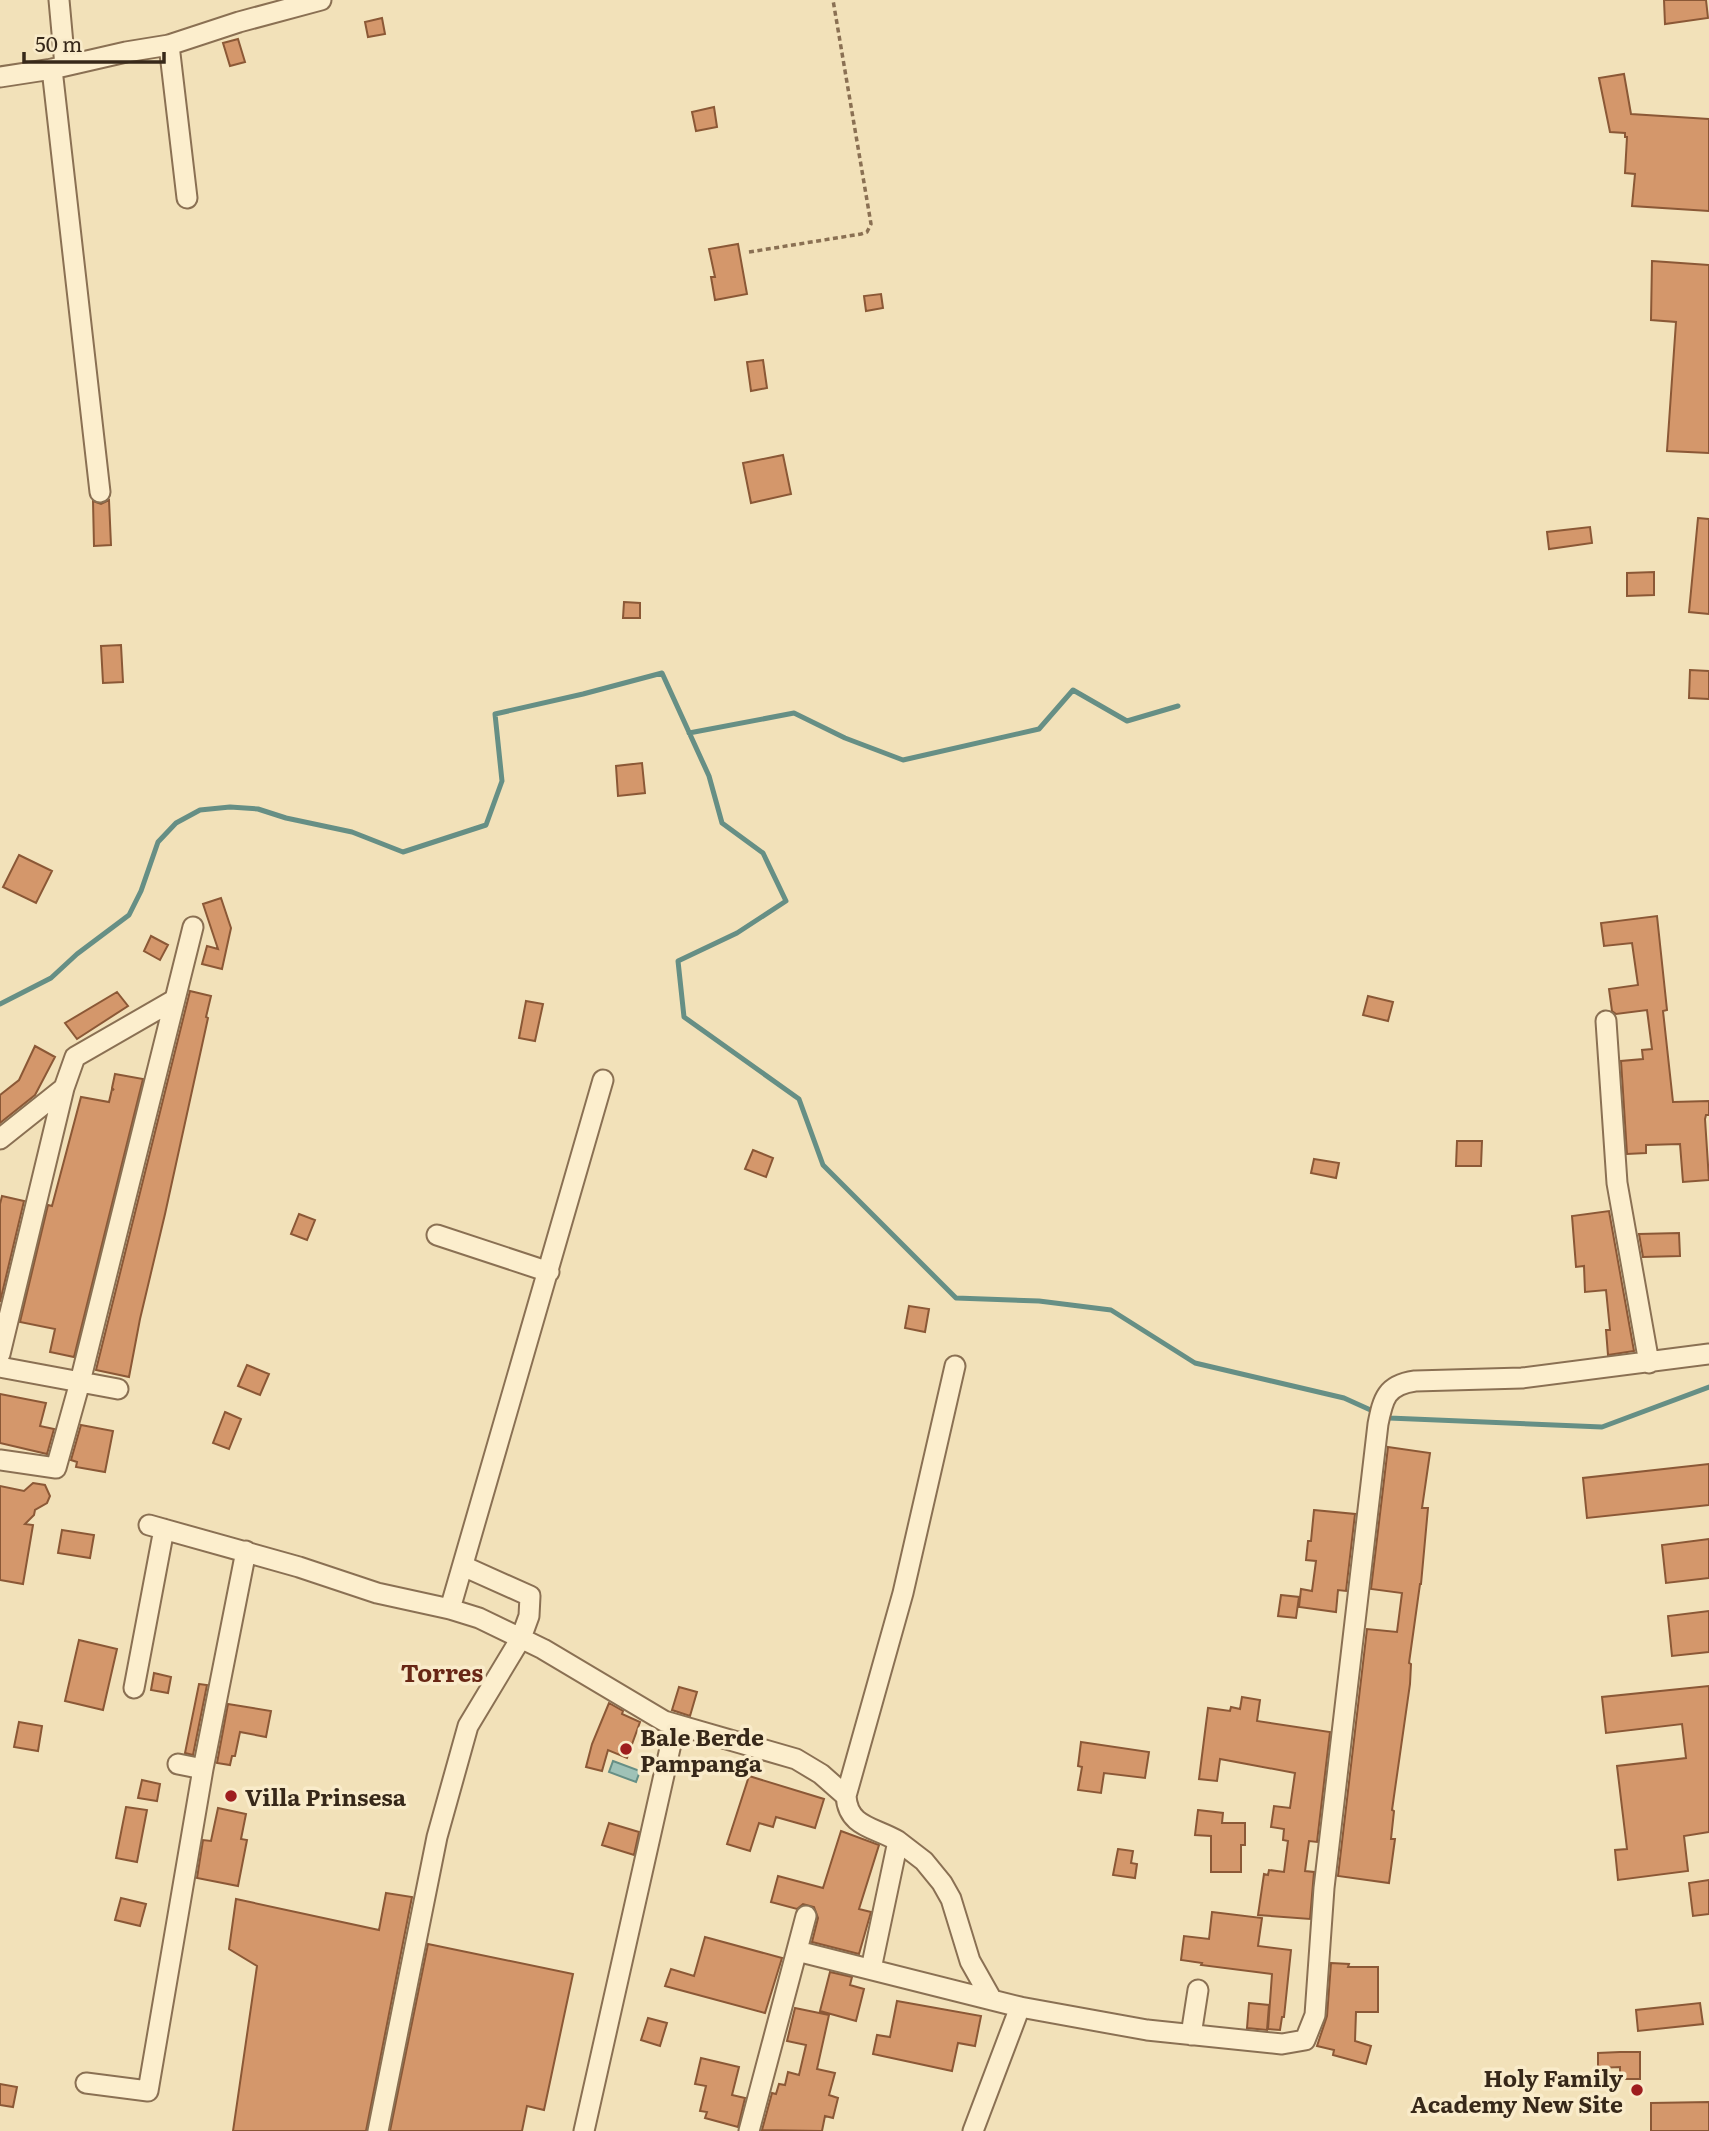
<svg xmlns="http://www.w3.org/2000/svg" width="1709" height="2131" font-family="Literata,serif">
<style>
.water{fill:#9fc2b7;stroke:#668f85;stroke-width:2}
.lines{fill:none;stroke-linecap:round;stroke-linejoin:round}
.stream{stroke:#668f85;stroke-width:5}
.building{fill:#d4976b;stroke:#8b5836;stroke-width:2}
.minor-casing{stroke:#8a7053;stroke-width:23}
.path{stroke:#8a7053;stroke-width:3.5;stroke-dasharray:5 3.5;stroke-linecap:butt}
.minor{stroke:#fceecd;stroke-width:19}
.poi-dot{fill:#9e1d1e;stroke:#f9ebca;stroke-width:2.5}
.labels{text-anchor:middle;dominant-baseline:central;stroke-width:7;stroke-linejoin:round;paint-order:stroke}
.poi-label{font-size:23px;font-weight:bold;fill:#372819;stroke:#f9ebca;text-anchor:start}
.neighbourhood-label{font-size:24px;font-weight:bold;fill:#682615;stroke:#f9ebca}
</style>
<rect width="100%" height="100%" fill="#f2e1b9"/>
<path class="water" d="M613,1761L640,1771L636,1782L609,1772Z"/>
<g class="lines">
<path class="stream" d="M689,733L794,713L845,738L903,760L1039,729L1073,690L1127,721L1178,706
M0,1004L51,978L77,954L129,915L141,891L158,842L176,823L200,810L230,807L258,809L286,818L352,832L403,852L486,825L502,781L495,714L583,694L662,673L709,776L722,823L763,853L786,901L737,933L678,961L684,1017L799,1099L823,1165L956,1298L1039,1301L1111,1310L1195,1363L1344,1398L1375,1412
M1384,1416L1389,1418L1602,1427L1709,1387"/>
</g>
<path class="building" d="M1664,0H1706L1708,18L1665,24Z
M382,18L385,34L368,37L365,22Z
M238,39L245,62L230,66L223,43Z
M1624,74L1631,114L1709,119V211L1632,206L1635,174L1625,173L1627,137H1625V133L1610,132L1599,78Z
M714,107L717,127L696,131L692,112Z
M738,244L747,294L715,300L711,277H715L709,249Z
M1652,261L1709,265V453L1667,451L1676,322L1651,320Z
M881,294L883,308L866,311L864,296Z
M763,360L767,388L751,391L747,362Z
M783,455L791,494L751,503L743,463Z
M109,500L111,545L94,546L93,501L101,504Z
M1698,518L1709,519V614L1689,612Z
M1590,527L1592,543L1549,549L1547,532Z
M1654,572V595L1627,596V573Z
M624,602L640,603V618H623Z
M121,645L123,682L103,683L101,646Z
M1690,670L1709,671V699L1689,698Z
M642,763L645,793L618,796L616,766Z
M19,855L52,871L36,903L3,887Z
M221,898L231,928L222,969L202,964L207,946L218,949L203,904Z
M1657,916L1667,1010L1663,1011L1673,1102L1709,1101V1115H1706L1705,1119L1709,1180L1683,1182L1680,1144L1646,1145V1153L1627,1154L1621,1061L1643,1059L1642,1050L1652,1049L1647,1010L1616,1014L1612,1011L1609,989L1638,985L1632,943L1604,946L1601,923Z
M151,936L168,945L160,960L144,951Z
M190,991L211,996L206,1017L208,1018L165,1214L140,1319L129,1377L96,1370Z
M117,992L128,1006L77,1039L65,1023Z
M1368,996L1393,1002L1388,1021L1363,1015Z
M526,1001L543,1004L535,1041L519,1038Z
M35,1046L55,1057L35,1095L0,1123V1095L19,1080Z
M115,1074L143,1079L74,1357L50,1352L55,1329L20,1322L48,1205L52,1206L81,1097L109,1102L112,1089L114,1090L112,1088Z
M1457,1141H1482L1481,1166H1456Z
M753,1150L773,1158L766,1177L745,1169Z
M1314,1159L1339,1163L1336,1178L1311,1173Z
M2,1196L24,1201L0,1302V1204Z
M1609,1211L1634,1351L1608,1355L1606,1330H1610L1606,1290L1585,1292L1584,1266L1576,1267L1572,1216Z
M299,1214L315,1220L307,1240L291,1234Z
M1679,1233L1680,1256L1643,1257L1639,1234Z
M909,1306L929,1309L925,1332L905,1328Z
M247,1365L269,1374L260,1395L238,1386Z
M0,1394L46,1403L40,1426L54,1429L47,1454L0,1443Z
M225,1412L241,1419L229,1449L213,1443Z
M81,1425L113,1431L105,1472L76,1467L77,1462L71,1460Z
M1388,1447L1430,1453L1422,1508H1428L1421,1584H1420L1415,1620L1409,1663L1411,1664L1410,1684L1392,1810L1394,1811L1391,1839H1395L1389,1883L1338,1876L1367,1629L1397,1632L1402,1593L1371,1589Z
M1709,1464V1505L1587,1518L1583,1478Z
M33,1483L45,1485L50,1496L47,1503L35,1510L34,1515L25,1524L33,1525L23,1584L0,1580V1486L24,1491Z
M1314,1510L1355,1514L1346,1591L1338,1590L1336,1612L1299,1607L1301,1589L1312,1591L1316,1561L1306,1560L1308,1541H1311Z
M62,1530L94,1535L90,1558L58,1553Z
M1709,1539V1578L1666,1583L1662,1545Z
M1281,1595L1299,1597L1296,1618L1278,1616Z
M1709,1611V1652L1672,1656L1668,1616Z
M79,1640L117,1649L103,1710L65,1701Z
M154,1673L171,1677L168,1693L151,1690Z
M199,1684L207,1685L193,1755L185,1753Z
M1709,1686V1832L1684,1836L1688,1871L1618,1880L1615,1850L1627,1849L1617,1766L1686,1758L1682,1724L1606,1733L1602,1697Z
M679,1687L697,1692L690,1716L672,1710Z
M1242,1697L1260,1700L1257,1721L1330,1732L1317,1842L1309,1841L1305,1871L1314,1872L1310,1919L1258,1915L1264,1874L1268,1875L1269,1870L1284,1872L1288,1841L1283,1840L1284,1829L1271,1827L1274,1806L1290,1808L1295,1773L1220,1759L1217,1781L1199,1779L1208,1708L1230,1711L1231,1707L1240,1709Z
M609,1703L623,1711L622,1714L640,1722L627,1758L608,1750L602,1771L586,1767L592,1744Z
M228,1704L271,1711L266,1737L240,1732L235,1756H232L230,1765L217,1763Z
M19,1722L42,1726L38,1751L14,1747Z
M1081,1742L1149,1752L1145,1778L1104,1773L1101,1793L1078,1790L1082,1767L1078,1766Z
M749,1776L824,1799L815,1828L776,1817L773,1827L759,1823L750,1851L727,1844Z
M142,1780L160,1784L157,1801L138,1798Z
M126,1807L147,1810L137,1862L116,1858Z
M218,1808L246,1814L241,1839L247,1840L238,1886L197,1878L203,1840L211,1841Z
M1198,1810L1223,1813L1222,1823H1245V1845H1241V1872H1211V1836L1195,1835Z
M609,1823L639,1832L634,1855L602,1845Z
M841,1831L879,1845L859,1909L871,1912L859,1954L812,1942L818,1918L814,1907L803,1904L797,1909L771,1902L778,1876L823,1888Z
M1118,1849L1133,1851L1131,1863L1137,1864L1135,1878L1113,1875Z
M1709,1880V1914L1693,1916L1689,1883Z
M386,1893L412,1897L366,2131H233L257,1966L229,1949L236,1899L379,1930Z
M121,1898L146,1904L140,1926L115,1920Z
M1212,1912L1262,1918L1258,1946L1291,1950L1284,2017H1282L1280,2030L1268,2029L1272,1974L1201,1965L1202,1963L1181,1960L1184,1936L1209,1939Z
M705,1937L782,1958L765,2013L665,1986L671,1969L694,1976Z
M428,1944L573,1974L544,2110L527,2106L522,2131H390Z
M1331,1963L1349,1964L1348,1967H1378V2012H1356L1355,2041L1371,2046L1366,2064L1333,2055L1334,2050L1317,2046L1327,2016Z
M830,1972L852,1977L850,1985L864,1989L856,2021L820,2011Z
M897,2001L981,2016L975,2046L958,2043L952,2071L873,2054L877,2035L890,2037Z
M1249,2003L1269,2005L1267,2030L1247,2028Z
M1700,2003L1703,2024L1638,2031L1636,2010Z
M795,2008L829,2015L817,2069L835,2073L829,2095L838,2098L833,2118L825,2116L822,2131L762,2130L772,2093L776,2094L779,2084L785,2085L788,2072L799,2075L806,2045L787,2041Z
M648,2018L667,2023L660,2046L641,2040Z
M1620,2052H1640V2079H1620V2067L1598,2068V2053Z
M701,2058L739,2067L732,2095L745,2098L738,2127L705,2118L707,2112L700,2111L706,2086L695,2084Z
M0,2084L17,2087L13,2107L0,2105Z
M1709,2102V2131H1651V2103Z"/>
<g class="lines">
<defs>
<path id="minor" d="M59,0L65,66
M169,45L187,198
M52,69L100,492
M0,77L52,69L126,52L169,45L239,22L321,0
M1606,1021L1617,1183L1649,1363
M0,1139L64,1088
M437,1235L549,1272
M0,1354L64,1088L75,1057L174,1000
M0,1367L118,1389
M0,1460L56,1468L80,1382L193,927
M149,1525L299,1567L377,1593L450,1609L479,1618L543,1649L664,1721L796,1759L821,1774L846,1796C848,1827 874,1827 898,1841L871,1969
M450,1609L603,1080
M134,1688L164,1529
M178,1764L203,1769
M846,1796L903,1593L955,1366
M898,1841L924,1861L942,1883L951,1899L970,1961L992,2000
M797,1951L1020,2007
M1191,2035L1198,1990
M86,2083L148,2091L203,1769L246,1551
M378,2131L437,1837L468,1726L521,1638L529,1616L530,1596L463,1566
M584,2131L675,1726
M749,2131L806,1916
M973,2131L1020,2007L1147,2030L1282,2044L1305,2040L1315,2015L1324,1888L1378,1424C1383,1399 1386,1385 1415,1381L1522,1378L1709,1354"/>
</defs>
<use href="#minor" class="minor-casing"/>
<path class="path" d="M749,252L861,234L867,232L871,224L833,0"/>
<use href="#minor" class="minor"/>
</g>
<g class="poi-dot">
<circle cx="626" cy="1749" r="7"/>
<circle cx="231" cy="1796" r="7"/>
<circle cx="1637" cy="2090" r="7"/>
</g>
<g class="labels">
<g class="poi-label">
<text x="640" y="1736">Bale Berde<tspan x="640" dy="26">Pampanga</tspan></text>
<text x="245" y="1796">Villa Prinsesa</text>
<text x="1623" y="2077" text-anchor="end">Holy Family<tspan x="1623" dy="26">Academy New Site</tspan></text>
</g>
<g class="neighbourhood-label">
<text x="442" y="1671">Torres</text>
</g>
</g>
<path d="M24 52v10h140v-10" fill="none" stroke="#372819" stroke-width="3.5"/>
<text x="35" y="52" font-size="21" fill="#372819" stroke="#f9ebca" stroke-width="5" paint-order="stroke">50 m</text>
</svg>
